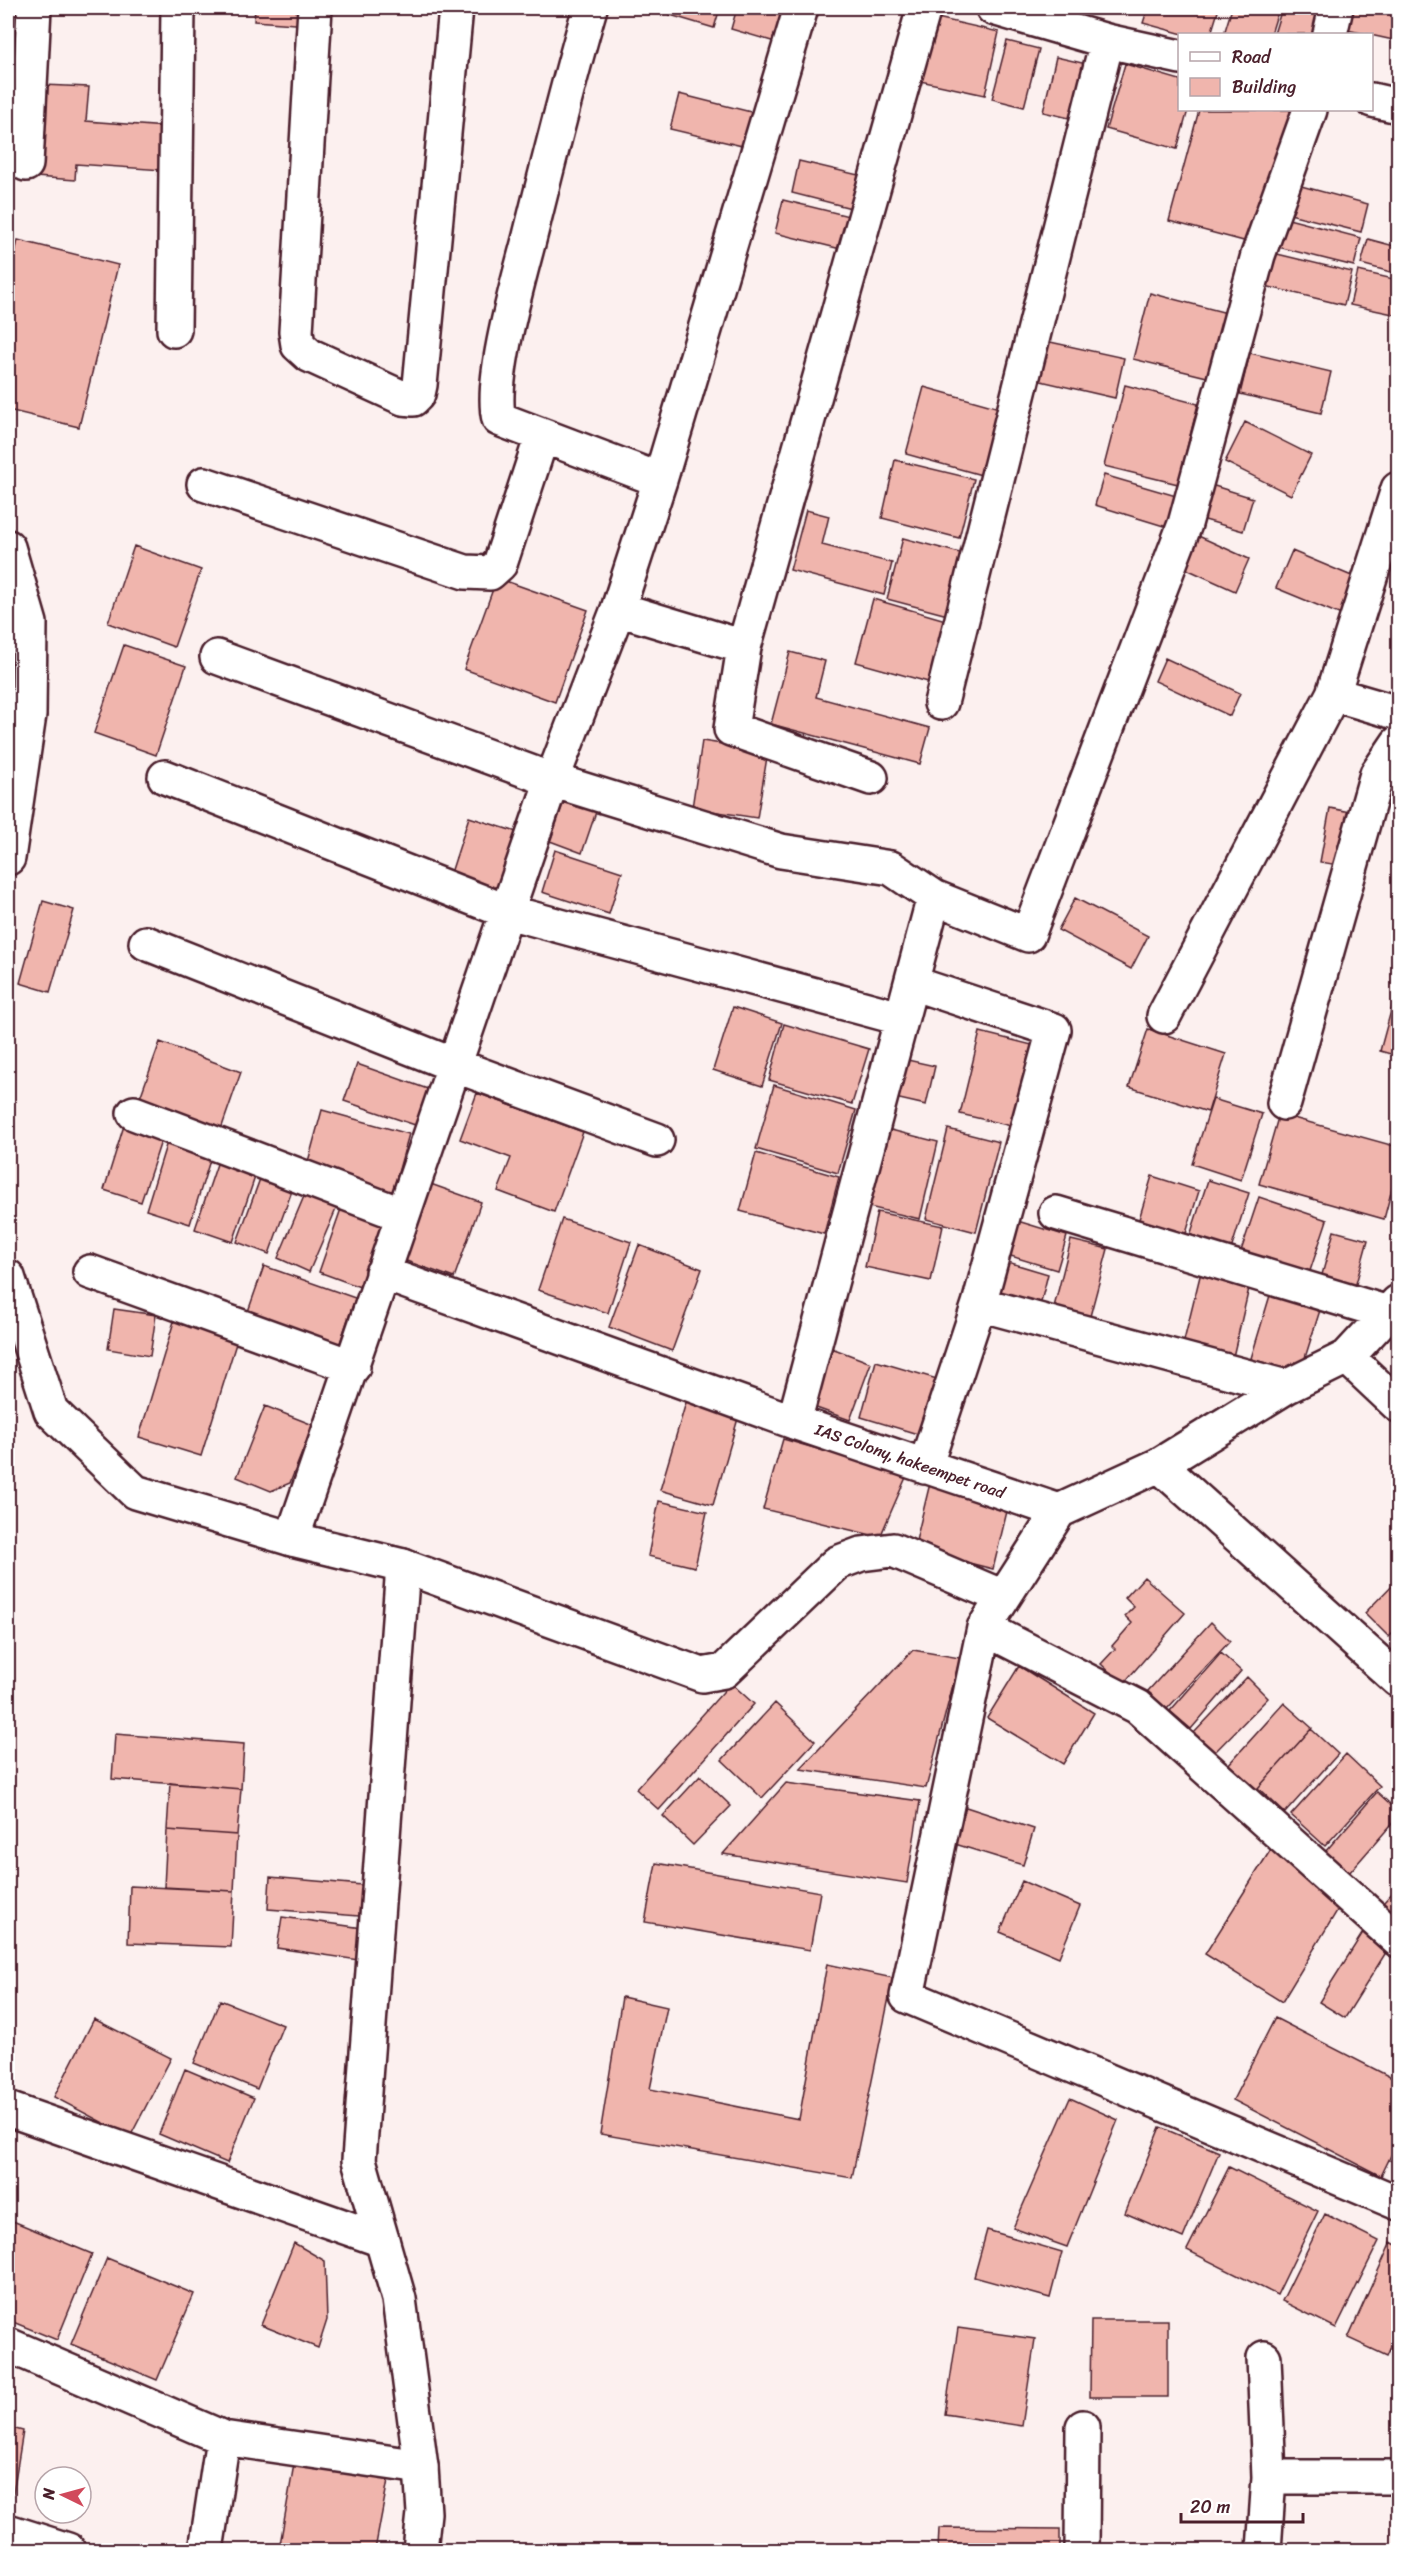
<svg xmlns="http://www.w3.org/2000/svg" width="1406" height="2558" font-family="Sriracha,sans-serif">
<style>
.building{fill:#f0b5ad;stroke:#4a1f2b;stroke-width:1.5}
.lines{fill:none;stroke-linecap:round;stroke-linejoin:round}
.street-casing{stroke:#4a1f2b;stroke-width:38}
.secondary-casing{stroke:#4a1f2b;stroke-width:38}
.street{stroke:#fff;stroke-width:33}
.secondary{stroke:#fff;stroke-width:33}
.labels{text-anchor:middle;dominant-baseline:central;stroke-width:4.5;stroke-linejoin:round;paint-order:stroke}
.street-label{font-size:16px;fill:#4a1f2b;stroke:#fff}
</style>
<rect width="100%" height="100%" fill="#fcf0ef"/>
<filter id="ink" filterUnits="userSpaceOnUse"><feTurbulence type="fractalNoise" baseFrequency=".0167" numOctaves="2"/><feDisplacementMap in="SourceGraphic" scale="12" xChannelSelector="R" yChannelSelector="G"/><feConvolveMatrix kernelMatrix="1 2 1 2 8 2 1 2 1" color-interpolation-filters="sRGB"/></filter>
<g filter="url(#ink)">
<path class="building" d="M255,8H310L309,25L254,21Z
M673,8H720L714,28L670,15Z
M737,8H785L775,42L731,29Z
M1148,8H1219L1211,34H1183L1143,23Z
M1232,8H1279L1271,34H1224Z
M1282,8H1331L1324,34H1274Z
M1342,8H1398V41L1338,28Z
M924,15L999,32L985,95L911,79Z
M1007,41L1039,49L1024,107L992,99Z
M1056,57L1091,65L1078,120L1043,112Z
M1125,64L1180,80V110H1188L1177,149L1106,129Z
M43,85L89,87L86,121L166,127L163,170L76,164L75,180L36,177Z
M679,94L763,115L755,149L670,129Z
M1199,110H1291L1255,244L1169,221Z
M799,161L871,178L863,211L792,193Z
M1290,183L1368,204L1361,232L1282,212Z
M783,200L857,218L849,251L775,233Z
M1281,217L1361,238L1354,266L1274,246Z
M1368,239L1398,247V274L1361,264Z
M18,240L118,265L79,427L8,410V284Z
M1273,253L1352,272L1344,305L1265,286Z
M1358,271L1398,280V315L1350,305Z
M1150,293L1227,313L1211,378L1133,359Z
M1041,340L1124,358L1115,398L1032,379Z
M1250,353L1331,372L1321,413L1240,394Z
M1125,385L1198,404L1178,484L1104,466Z
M924,387L1003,409L985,476L906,454Z
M1245,422L1311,455L1291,495L1225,462Z
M895,460L974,479L959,538L882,518Z
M1104,475L1176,496L1167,527L1095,505Z
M1208,484L1253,498L1243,531L1198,518Z
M806,510L829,516L822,545L892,563L884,595L790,570Z
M1194,534L1249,559L1235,591L1180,566Z
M903,538L975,557L959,618L887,599Z
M134,546L201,570L174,647L108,623Z
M1292,551L1366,582L1351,619L1276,588Z
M497,578L588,610L555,702L464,669Z
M873,599L956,623L939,685L856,662Z
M124,645L186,666L156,755L94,733Z
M790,652L825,661L816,697L930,728L920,764L771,724Z
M1165,658L1240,693L1230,716L1155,681Z
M702,741L768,751L757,818L692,808Z
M566,795L598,806L582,853L550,841Z
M1330,808L1355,813L1344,866L1320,862Z
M469,817L523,834L504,893L450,876Z
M555,850L622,872L609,914L542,892Z
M1075,898L1148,936L1131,969L1058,930Z
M43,901L74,910L50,992L20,983Z
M1395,996L1398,997V1056L1380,1051Z
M733,1007L782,1023L762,1086L713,1070Z
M784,1024L869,1049L852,1104L769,1080Z
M1148,1029L1226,1054L1208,1112L1129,1087Z
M980,1032L1036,1046L1016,1127L960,1114Z
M160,1042L241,1072L219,1135L137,1106Z
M903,1059L935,1066L926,1105L895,1098Z
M357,1064L439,1093L427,1129L344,1101Z
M774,1085L856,1110L838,1173L756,1149Z
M477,1093L583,1132L554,1212L498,1191L511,1158L460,1139Z
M1213,1099L1262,1114L1241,1180L1192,1164Z
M322,1110L409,1134L392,1194L306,1169Z
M1279,1114L1398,1147V1166L1384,1219L1259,1184Z
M126,1119L164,1132L141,1202L104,1190Z
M887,1129L938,1142L920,1219L869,1207Z
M948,1129L999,1142L976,1232L926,1219Z
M167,1142L211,1157L190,1224L146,1210Z
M756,1153L839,1177L824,1234L740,1211Z
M218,1161L256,1174L233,1242L195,1229Z
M261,1176L293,1188L269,1254L237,1242Z
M1152,1176L1199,1191L1183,1243L1136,1229Z
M1208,1180L1249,1193L1229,1256L1188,1242Z
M425,1182L481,1202L454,1278L398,1258Z
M305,1194L337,1207L309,1272L278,1258Z
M1259,1197L1327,1220L1307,1280L1239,1257Z
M342,1206L383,1220L360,1287L319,1272Z
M877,1212L943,1226L931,1281L865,1267Z
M562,1219L631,1242L608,1313L538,1290Z
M1011,1219L1067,1236L1057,1270L1001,1253Z
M1334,1231L1368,1240L1354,1291L1320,1282Z
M1071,1240L1108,1249L1089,1320L1053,1311Z
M639,1245L702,1269L672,1351L609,1327Z
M1001,1260L1048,1274L1039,1310L991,1296Z
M264,1266L355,1298L337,1352L245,1320Z
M1201,1272L1250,1284L1232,1361L1182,1349Z
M1271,1292L1321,1307L1298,1380L1249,1365Z
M114,1309L156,1315L150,1356L108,1349Z
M175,1318L238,1337L201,1456L139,1437Z
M829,1347L871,1363L850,1420L808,1405Z
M876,1361L937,1379L921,1435L861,1417Z
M687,1399L739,1415L713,1505L660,1490Z
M265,1406L313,1425L290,1483L271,1491L237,1477Z
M783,1439L907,1475L880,1537L763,1509Z
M931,1479L1010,1499L993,1569L914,1549Z
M659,1501L707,1512L695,1567L648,1556Z
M1144,1577L1185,1613L1123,1684L1101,1664L1115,1649L1112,1646L1132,1623L1125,1616L1134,1607L1125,1598Z
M1398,1579V1628L1389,1637L1365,1613Z
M1211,1622L1230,1641L1166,1710L1147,1692Z
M913,1650L960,1658L926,1788L800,1769Z
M1221,1653L1241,1671L1191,1729L1170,1711Z
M1019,1666L1094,1713L1063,1764L987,1718Z
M1247,1677L1268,1698L1213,1754L1193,1734Z
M731,1683L754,1704L659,1810L636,1789Z
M775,1703L815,1741L762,1798L722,1760Z
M1284,1703L1312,1728L1257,1789L1228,1765Z
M1311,1729L1338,1754L1285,1813L1258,1788Z
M115,1734L244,1744L241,1789L112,1779Z
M1346,1754L1380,1786L1325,1846L1291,1815Z
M700,1776L731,1806L693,1845L663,1816Z
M170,1783L241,1789L237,1835L167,1830Z
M786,1783L920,1801L907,1883L723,1854Z
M1377,1792L1398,1811V1817L1349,1873L1325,1852Z
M966,1807L1034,1829L1023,1865L955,1844Z
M167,1830L237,1835L234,1891L164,1887Z
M1273,1846L1340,1906L1282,2002L1205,1954Z
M656,1863L820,1892L810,1950L645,1922Z
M270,1877L362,1885L359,1916L268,1909Z
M1022,1881L1080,1906L1059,1957L1000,1932Z
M130,1886L234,1891L231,1947L128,1943Z
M1398,1887V1918L1383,1903Z
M282,1917L370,1929L365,1961L277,1948Z
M1367,1926L1374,1931L1385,1954L1345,2018L1319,2002Z
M827,1964L893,1978L852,2178L600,2134L622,1997L667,2007L650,2089L799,2119Z
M220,2000L283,2025L257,2089L194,2063Z
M1275,2018L1398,2081V2141L1381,2176L1233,2100Z
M94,2019L171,2058L130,2137L54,2097Z
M185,2069L254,2098L227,2163L159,2134Z
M1070,2098L1118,2120L1067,2247L1013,2228Z
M1160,2127L1219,2152L1183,2238L1125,2213Z
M1229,2167L1318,2211L1277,2295L1187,2250Z
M1325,2214L1379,2241L1336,2328L1282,2301Z
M8,2219L92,2254L57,2340L8,2320Z
M987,2230L1062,2252L1050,2298L974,2277Z
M1391,2242L1398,2246V2330L1387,2356L1348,2338Z
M294,2243L325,2261L327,2320L318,2348L261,2325Z
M107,2258L194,2294L157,2380L71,2344Z
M1091,2320H1168V2397H1090Z
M958,2328L1035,2339L1022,2426L945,2414Z
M8,2427L23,2431L8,2524Z
M294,2464L388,2480L375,2550H279Z
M939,2528L1060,2529V2550H938Z"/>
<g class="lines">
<defs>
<path id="street" d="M315,8L296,332L298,345L309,355L403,398L413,399L418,394L420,385L456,8
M590,8C568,83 549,160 530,236C519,279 489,380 499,419L660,480
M993,8L1107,41L1180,57
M1330,34L1336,8
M1372,100L1398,106
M26,164L34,8
M174,330L178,8
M204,484L465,572L490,573L500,564L542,436
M618,609L744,647
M217,657L552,780L781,851L891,868L934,897L1028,935L1185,524L1258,255L1310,110
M1333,694L1398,713
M941,703L1107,41
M165,777L508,912L900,1018
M871,778L731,729L744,647L924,8
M146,943L454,1065L657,1140
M912,983L1054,1030L979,1304L925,1467
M1164,1016L1333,694L1398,489
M1284,1103L1377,774L1398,743
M134,1113L403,1215
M1056,1213L1388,1313
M90,1272L353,1367
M382,1273L794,1422L1059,1511L1159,1465L1286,1387L1347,1357L1398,1302
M979,1304L1286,1387
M1347,1357L1398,1405
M794,1422L934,897
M1159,1465L1398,1680
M1059,1511L984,1628L907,1996L1398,2203
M292,1539L552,780L618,609L660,480L801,8
M403,1566L702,1675L724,1671L837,1563L861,1554L893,1550L1003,1597
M984,1628L1138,1707L1398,1940
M8,2109L382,2240
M8,2345L223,2438L421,2467
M1264,2358L1269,2477L1264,2550
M1269,2477H1398
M8,2531L68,2550
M206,2550L223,2438
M1082,2550L1083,2427"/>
<path id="secondary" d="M8,547L30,623L29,715L8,858
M8,1277L51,1411L135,1492L292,1539L403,1566L359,2160L399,2299L421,2467L424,2513L420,2550"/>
</defs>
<use href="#street" class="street-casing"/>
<use href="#secondary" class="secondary-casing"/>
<use href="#street" class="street"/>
<use href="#secondary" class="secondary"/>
</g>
</g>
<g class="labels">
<g class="street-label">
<text transform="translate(910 1461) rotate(19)">IAS Colony, hakeempet road</text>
</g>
</g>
<rect width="1406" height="2558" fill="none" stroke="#fff" stroke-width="30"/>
<rect x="15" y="15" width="1376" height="2528" fill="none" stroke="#4a1f2b" stroke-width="2" filter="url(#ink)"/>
<rect x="1178" y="33" width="195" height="78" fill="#ffffff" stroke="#b7a5aa" stroke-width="1.5"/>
<rect x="1190" y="52" width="30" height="9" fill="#ffffff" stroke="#b7a5aa" stroke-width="1.5"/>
<text x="1232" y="63" font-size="18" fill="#4a1f2b">Road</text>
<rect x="1190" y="78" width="30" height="18" fill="#f0b5ad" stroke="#b7a5aa" stroke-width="1.5"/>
<text x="1232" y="93" font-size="18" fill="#4a1f2b">Building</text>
<g transform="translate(63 2495) rotate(275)"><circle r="28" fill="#ffffff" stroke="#b7a5aa" stroke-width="1.5"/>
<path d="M0-4.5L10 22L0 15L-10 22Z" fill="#d1495b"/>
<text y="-9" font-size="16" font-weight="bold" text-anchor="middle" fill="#4a1f2b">N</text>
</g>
<path d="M1181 2513v9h122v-9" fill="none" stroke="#4a1f2b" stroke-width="3"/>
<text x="1190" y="2513" font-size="18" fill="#4a1f2b" stroke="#ffffff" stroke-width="4.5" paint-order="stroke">20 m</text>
</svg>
